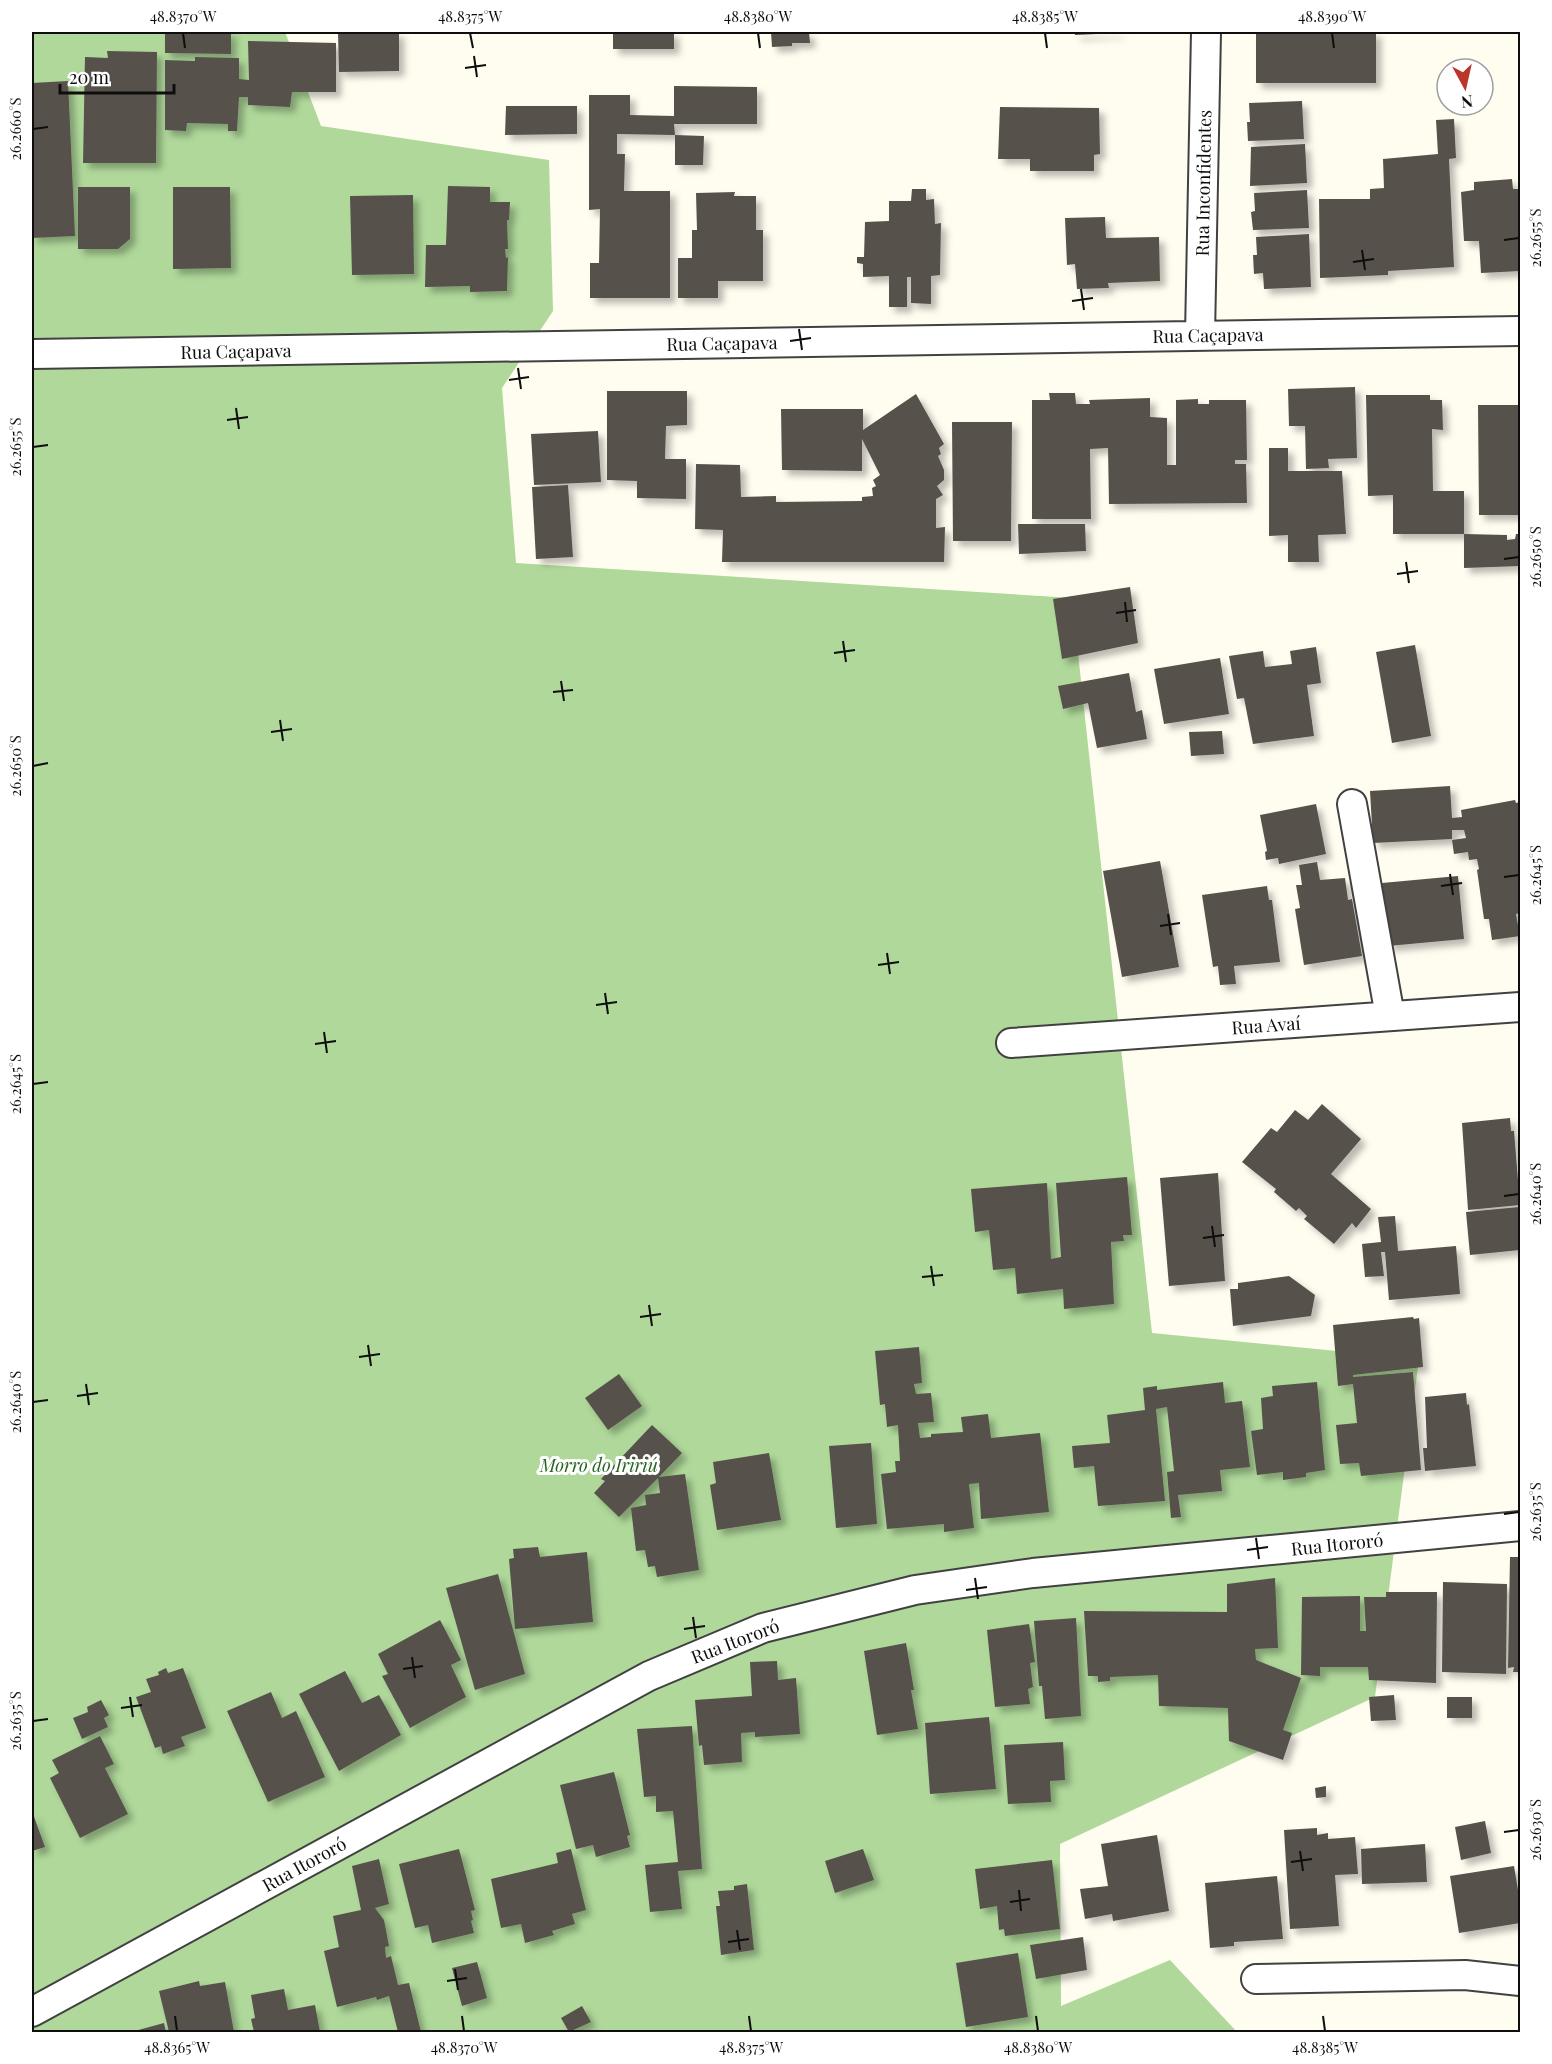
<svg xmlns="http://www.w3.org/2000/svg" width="1552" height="2064" font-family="'Playfair Display',serif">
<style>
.forest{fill:#afd89a}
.building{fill:#57514b;filter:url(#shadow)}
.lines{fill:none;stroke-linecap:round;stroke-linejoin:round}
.minor-casing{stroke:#414141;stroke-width:32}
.minor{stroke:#fff;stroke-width:28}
.ticks{fill:none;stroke:#0e0e0e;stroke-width:2}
.labels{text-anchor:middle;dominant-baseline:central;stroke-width:6;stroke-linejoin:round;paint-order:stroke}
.street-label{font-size:18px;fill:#0e0e0e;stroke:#fff}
.park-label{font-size:18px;font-style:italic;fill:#266420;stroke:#fff}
.neatline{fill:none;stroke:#0e0e0e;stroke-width:2}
.ticks-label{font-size:15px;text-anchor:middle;fill:#0e0e0e}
</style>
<defs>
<filter id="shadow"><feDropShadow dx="5.5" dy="5.5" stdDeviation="3" flood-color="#0004"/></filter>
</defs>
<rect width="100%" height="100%" fill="#fffdf0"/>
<path class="forest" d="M32,32H285L321,126L549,160L553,311L502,388L516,563L1072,598L1152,1333L1419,1359L1375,1697L1060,1844L1061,2006L1170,1960L1237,2032H32Z"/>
<path class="building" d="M165,32H231V54L165,53Z
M338,32H399V71L339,72Z
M613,32H674V49H613Z
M771,32H809L810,43H792V46L772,47Z
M1075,32H1119V33L1075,35Z
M1256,32H1376V83H1256Z
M248,41L336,43V92H292L290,107L248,105V97H239L237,131H228V124L187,123L186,131L165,130V60L195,61V57L239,58V79L249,80Z
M107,51L157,52L156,163H83L85,57L108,58Z
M68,81L75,236L32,238V83Z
M674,86L757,87V124H674L675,135L617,134V154H625L624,191H670V298H590V263H599L600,209L589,210V95H630V115L674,116Z
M1302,101L1304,139L1248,141L1247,122H1250L1249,103Z
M506,106H577V134L505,135Z
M1000,107L1099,108L1100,154L1094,155V171H1030V159H998Z
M1454,119L1456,158L1449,159L1454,267L1388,271V275L1320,278L1319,199H1370V189L1384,188L1383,159L1438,154L1436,120Z
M675,135L704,136L703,165H675Z
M1305,144L1307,183L1250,186L1251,147Z
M1512,179L1513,189H1518L1520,208V271L1481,273L1479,241H1464L1461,192L1474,190V182Z
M448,186L490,187V202H510L509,220H507L508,249H505L506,258L508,257L507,291L470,292V286L425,287L426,245H446Z
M78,187H130V239L118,249H78Z
M173,187H230L231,268L173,269Z
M912,189H926V200L934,199L935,224L941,223L940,275L931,276V304L911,303V277H907V307H889V276L863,277V264L857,263V257H864L865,222L889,221V201H911Z
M1307,190L1309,228L1253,230L1251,212L1255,211L1254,193Z
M735,192L734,196H756V230H763V281H718V298H678V258H692V230H697L696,193Z
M413,195L414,274L352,275L350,196Z
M1105,217L1106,238L1159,237L1160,281L1108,283L1109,288L1077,289L1075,264L1067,265L1065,218Z
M1309,234L1311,287L1264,289L1263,273L1254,274L1253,255H1257L1256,237Z
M1355,387L1357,458L1328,459L1329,468L1306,469L1305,426H1289L1288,389Z
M607,391H687V425L666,426L665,459H686V499L637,498V481L607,480Z
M1049,393H1075L1076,404H1090L1089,400L1150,398V417L1167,418V465H1176V400L1198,399V404H1209V400H1246L1247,460H1235V464H1246L1247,503L1109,504L1108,448L1090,449L1091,519H1032V400H1050Z
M916,394L944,444L939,448L941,454L938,456L944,470V480L937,486L943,495L936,499V528L945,527L944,562H722L723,530L695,529L696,464L740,465L741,497L776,496V502L862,501V497L873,496L872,488L876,486L873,480L880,475L862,439V471L782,470L781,409H863V430Z
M1366,395H1430V400H1442L1443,430L1432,429L1433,491H1464V534H1393V495L1368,496Z
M1478,405H1520V515H1479Z
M952,422H1012L1011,541H953Z
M598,431L601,482L534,485L531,434Z
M1269,448H1288V471H1342L1346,534L1318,535L1319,562H1288V535L1269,536Z
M568,485L573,557L536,559L532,487Z
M1018,524H1085L1086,551L1019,554Z
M1464,534L1507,535V540L1515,539L1516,534H1520V566L1464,568Z
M1130,587L1138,643L1062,659L1053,599Z
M1415,645L1431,736L1392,743L1376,652Z
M1316,647L1321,683L1307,685L1314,736L1253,744L1244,698L1237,699L1229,656L1263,651L1265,667L1292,664L1290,651Z
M1220,658L1229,714L1164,724L1154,669Z
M1129,673L1136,712L1142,710L1147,739L1097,748L1088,703L1063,709L1058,686Z
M1222,731L1224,754L1191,756L1189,732Z
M1450,786L1452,818L1462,817L1461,810L1515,800L1516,803L1520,802V852H1518L1520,864V913L1516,914L1520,936L1492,940L1489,919H1484L1477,870L1479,869L1477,859L1469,860L1468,852L1454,854L1452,840L1466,838L1464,830H1452V839L1373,843L1370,791Z
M1316,804L1326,854L1279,864L1278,858L1266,860L1265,852L1267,851L1260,815Z
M1160,861L1179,967L1122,977L1103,871Z
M1317,862L1320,880L1345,878L1348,900L1352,899L1362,956L1304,965L1295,909L1300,908L1296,885H1302L1299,865Z
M1458,876L1464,939L1388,946L1382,883Z
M1267,886L1269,900H1272L1280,962L1234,966L1236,984L1220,985L1218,966L1213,967L1202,895Z
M1322,1104L1361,1139L1331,1174L1371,1209L1356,1228L1352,1223L1334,1244L1304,1219L1307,1216L1299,1208L1296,1211L1274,1192L1276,1189L1242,1162L1271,1128L1277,1132L1295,1110L1308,1120Z
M1510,1118L1511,1131H1514L1520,1205L1468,1210L1462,1123Z
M1218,1173L1225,1281L1169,1286L1160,1178Z
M1127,1177L1132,1235H1123L1124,1241L1111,1242L1114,1304L1064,1309L1063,1289L1017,1294L1015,1268L993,1270L989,1230L975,1232L971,1189L1047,1183L1051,1259L1061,1257L1056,1183Z
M1519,1207L1520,1250L1470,1255L1466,1212Z
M1395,1216L1398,1251L1456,1246L1460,1294L1389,1300L1385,1252H1381L1384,1276L1365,1277L1362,1244L1381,1242L1378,1217Z
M1289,1276L1315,1295L1311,1316L1233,1326L1230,1289H1238V1283Z
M1413,1317L1414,1319L1419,1318L1423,1367L1353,1375V1377L1413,1372L1421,1470L1361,1476L1359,1463L1340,1464L1336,1425L1357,1423L1353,1384L1338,1386L1333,1325Z
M919,1347L922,1383L914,1384L916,1394L931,1393L934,1422L918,1423L920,1438L931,1437V1434L963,1432L961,1417L988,1414L991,1438L1040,1433L1049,1512L981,1519L979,1483L969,1484L974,1528L944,1532V1524L887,1529L881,1474L896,1472L895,1461H900L898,1425L887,1427L885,1404L880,1405L875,1351Z
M619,1374L642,1406L608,1430L585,1398Z
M1223,1382L1225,1403L1242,1401L1250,1467L1220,1470L1222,1491L1178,1495L1181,1517L1171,1518L1167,1472L1174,1471L1167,1407L1156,1409L1165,1501L1098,1506L1094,1466L1074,1468L1072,1446L1110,1443L1107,1415L1145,1410L1143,1388L1157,1386V1390Z
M1317,1382L1325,1470L1306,1473V1477L1283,1480V1472L1257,1475L1251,1431L1263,1429L1261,1398L1273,1396L1272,1386Z
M1466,1393L1467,1405L1469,1404L1476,1466L1425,1471L1423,1448H1427L1425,1397Z
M652,1425L682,1453L659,1477L685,1474L699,1570L657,1577L655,1566L648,1567L645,1550L636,1551L631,1508L646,1505L645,1495L660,1493L658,1478L619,1517L594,1493L605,1481L601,1479Z
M871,1443L877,1524L836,1528L829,1446Z
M769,1453L781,1520L717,1530L710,1485L716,1483L713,1462Z
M538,1547L540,1557L587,1552L593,1622L515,1629L509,1559L514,1558L513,1549Z
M1510,1557H1520V1672H1513L1514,1667L1508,1668Z
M498,1574L525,1674L475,1690L446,1588Z
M1275,1578L1278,1648L1255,1649L1256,1660L1301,1678L1283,1730L1292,1733L1283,1760L1229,1741L1228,1708L1159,1706L1158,1675L1110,1677V1681L1098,1682V1676H1088L1084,1611L1227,1612V1584Z
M1443,1582L1507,1584L1506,1674L1442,1672Z
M1386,1592H1437L1436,1683L1369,1680L1368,1667H1320V1676L1301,1675L1302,1597L1360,1596V1631H1366L1364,1597H1386Z
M1076,1618L1081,1716L1045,1719L1042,1686H1039L1034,1621Z
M440,1620L461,1660L451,1665L466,1697L410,1728L382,1676L388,1674L378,1654Z
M1029,1624L1035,1662L1030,1663L1033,1687L1028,1689L1030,1704L995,1707L987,1630Z
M906,1643L914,1690H911L918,1729L877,1735L864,1651Z
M777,1661L778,1680L796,1678L800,1734L755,1737V1732L741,1733L742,1762L704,1765L702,1745L699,1746L695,1700L752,1696L750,1662Z
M166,1668L168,1673L183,1668L206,1728L181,1737L185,1746L163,1754L161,1746L155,1748L136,1697L151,1692L146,1679L159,1675L158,1672Z
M345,1671L362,1703L379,1695L401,1735L339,1771L299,1694Z
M271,1692L282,1718L296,1711L325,1777L268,1802L227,1711Z
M1394,1695L1396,1720L1371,1721L1369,1697Z
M1447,1697H1472V1718H1447Z
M101,1700L109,1715L104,1718L108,1727L82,1739L73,1718L88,1712L87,1707Z
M989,1717L996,1789L930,1794L925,1723Z
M692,1726L702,1869L678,1871L682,1909L650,1912L645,1865L678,1862L673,1811L656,1812V1796L644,1797L637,1729Z
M100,1736L114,1764L105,1768L128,1814L80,1838L50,1778L59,1773L52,1760Z
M1063,1742L1065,1780L1050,1781L1051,1802L1008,1804L1004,1745Z
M614,1772L630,1835L627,1836L630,1847L596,1857L593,1845L576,1849L560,1785Z
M1326,1786V1797L1316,1798L1315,1788Z
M32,1811L45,1847L32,1851Z
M1485,1821L1491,1853L1461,1860L1455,1827Z
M1317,1828V1835L1328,1833V1839L1355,1837L1358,1874L1335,1875L1339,1926L1290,1929L1284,1830Z
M1157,1835L1169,1911L1113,1921L1112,1914L1085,1919L1080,1889L1108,1886L1101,1844Z
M1425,1844L1427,1882L1362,1884L1361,1849Z
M459,1849L475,1910L471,1911L473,1920L471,1921L474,1933L432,1943L428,1925L415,1928L399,1864Z
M571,1849L586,1910L572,1914L575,1924L552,1931L554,1935L525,1943L521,1924L501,1928L491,1879L558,1863L556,1853Z
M863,1849L874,1880L835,1893L825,1861Z
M379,1859L389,1904L375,1908L384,1920L389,1946L385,1947L386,1958L391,1956L398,1985L409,1983L421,2032H398L389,1996L377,2000L376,1997L337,2007L324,1951L339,1947L333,1916L361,1910L352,1866Z
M1052,1860L1060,1929L1005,1936L1004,1929L999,1930L997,1906L980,1909L975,1869Z
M1514,1866L1520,1902V1923L1459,1933L1450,1876Z
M1277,1876L1283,1939L1234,1942V1946L1210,1948L1205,1883Z
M747,1884L754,1950L721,1955L716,1906H720L718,1891L734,1890V1886Z
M1083,1937L1087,1970L1036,1979L1030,1945Z
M1018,1953L1028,2017L966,2027L956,1963Z
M477,1962L487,1998L462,2006L452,1968Z
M199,1981L200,1986L225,1982L234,2032H169L159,1991Z
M284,1989L288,2010L315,2005L320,2032H254L251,2019L255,2018L251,1995Z
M582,2006L591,2022L569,2032L561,2018Z
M164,2023L166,2032H131Z"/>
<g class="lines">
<defs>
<path id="minor" d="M1200,335L1206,32
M32,354L1520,331
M1352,804L1390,1016
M1011,1043L1520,1007
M1256,1979L1465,1975L1520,1981
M32,2012L649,1676L763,1628L915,1590L1033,1573L1520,1526"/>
</defs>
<use href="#minor" class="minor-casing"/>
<use href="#minor" class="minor"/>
</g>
<path class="ticks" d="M183,33L185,48M470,33L473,48M758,33L760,48M1045,33L1047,48M1332,33L1334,48M474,56L477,77M465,68L486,65M33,129L48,127M1504,240L1519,238M1362,250L1365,270M1353,262L1374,259M1081,289L1084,310M1072,301L1093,298M799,329L802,350M790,341L811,338M518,368L521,389M509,380L529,377M236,408L239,429M227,420L248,417M33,447L48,445M1504,559L1519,557M1406,562L1409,583M1397,574L1418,571M1125,602L1127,622M1116,613L1136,610M843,641L846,662M834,653L855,650M561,681L564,701M553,692L573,690M280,720L283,741M271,732L292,729M33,766L48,763M1450,874L1453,895M1504,877L1519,875M1441,886L1462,883M1168,914L1171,935M1160,926L1180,923M887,953L890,974M878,965L899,962M605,993L608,1014M596,1005L617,1002M324,1032L327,1053M315,1044L336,1041M33,1084L48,1082M1504,1196L1519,1194M1212,1226L1215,1247M1203,1238L1224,1235M931,1266L934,1286M922,1277L943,1275M649,1305L652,1326M640,1317L661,1314M368,1345L371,1366M359,1357L380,1354M86,1384L89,1405M77,1396L98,1393M33,1402L48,1400M1504,1514L1519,1512M1256,1538L1259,1559M1247,1550L1268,1547M975,1578L978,1599M966,1590L987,1587M693,1617L696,1638M684,1629L705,1626M412,1657L415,1678M403,1669L423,1666M130,1697L133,1717M121,1708L142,1705M33,1721L48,1719M1504,1832L1519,1830M1300,1851L1303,1871M1291,1862L1312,1859M1019,1890L1021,1911M1010,1902L1030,1899M737,1930L740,1950M728,1942L749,1939M455,1969L458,1990M447,1981L467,1978M175,2016L177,2031M462,2016L464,2031M749,2016L751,2031M1036,2016L1038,2031M1323,2016L1325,2031"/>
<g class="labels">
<g class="street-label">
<text transform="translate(1203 183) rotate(-89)">Rua Inconfidentes</text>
<text transform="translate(1208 335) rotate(-1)">Rua Caçapava</text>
<text transform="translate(722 343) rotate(-1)">Rua Caçapava</text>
<text transform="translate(236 351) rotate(-1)">Rua Caçapava</text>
<text transform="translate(1266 1025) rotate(-4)">Rua Avaí</text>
<text transform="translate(1337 1544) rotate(-6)">Rua Itororó</text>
<text transform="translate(735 1641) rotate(-21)">Rua Itororó</text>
<text transform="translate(304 1864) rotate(-29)">Rua Itororó</text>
</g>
<g class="park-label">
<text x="599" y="1465">Morro do Iririú</text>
</g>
</g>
<rect width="1552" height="2064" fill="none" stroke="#ffffff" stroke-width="66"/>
<g transform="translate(1465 87) rotate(172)"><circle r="28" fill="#ffffff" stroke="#9f9f9f" stroke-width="1.5"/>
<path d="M0-4.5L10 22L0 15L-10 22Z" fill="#ba352a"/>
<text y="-9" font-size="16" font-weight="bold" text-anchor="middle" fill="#0e0e0e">N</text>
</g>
<path d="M60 84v9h114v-9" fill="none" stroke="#0e0e0e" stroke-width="3"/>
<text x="69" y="84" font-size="18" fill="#0e0e0e" stroke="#ffffff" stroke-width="4.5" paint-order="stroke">20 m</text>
<rect x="33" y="33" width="1486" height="1998" class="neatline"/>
<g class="ticks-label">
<text x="183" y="22">48.8370°W</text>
<text x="470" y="22">48.8375°W</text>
<text x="758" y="22">48.8380°W</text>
<text x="1045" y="22">48.8385°W</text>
<text x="1332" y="22">48.8390°W</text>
<text transform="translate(16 129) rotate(-90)" y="5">26.2660°S</text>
<text transform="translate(1536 238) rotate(-90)" y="5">26.2655°S</text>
<text transform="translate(16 447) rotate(-90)" y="5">26.2655°S</text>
<text transform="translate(1536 557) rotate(-90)" y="5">26.2650°S</text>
<text transform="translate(16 766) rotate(-90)" y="5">26.2650°S</text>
<text transform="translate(1536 875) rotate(-90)" y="5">26.2645°S</text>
<text transform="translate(16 1084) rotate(-90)" y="5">26.2645°S</text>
<text transform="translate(1536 1194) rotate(-90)" y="5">26.2640°S</text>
<text transform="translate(16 1402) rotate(-90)" y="5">26.2640°S</text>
<text transform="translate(1536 1512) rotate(-90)" y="5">26.2635°S</text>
<text transform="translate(16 1721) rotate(-90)" y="5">26.2635°S</text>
<text transform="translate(1536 1830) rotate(-90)" y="5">26.2630°S</text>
<text x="177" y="2053">48.8365°W</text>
<text x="464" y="2053">48.8370°W</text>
<text x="751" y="2053">48.8375°W</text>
<text x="1038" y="2053">48.8380°W</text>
<text x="1325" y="2053">48.8385°W</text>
</g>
</svg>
